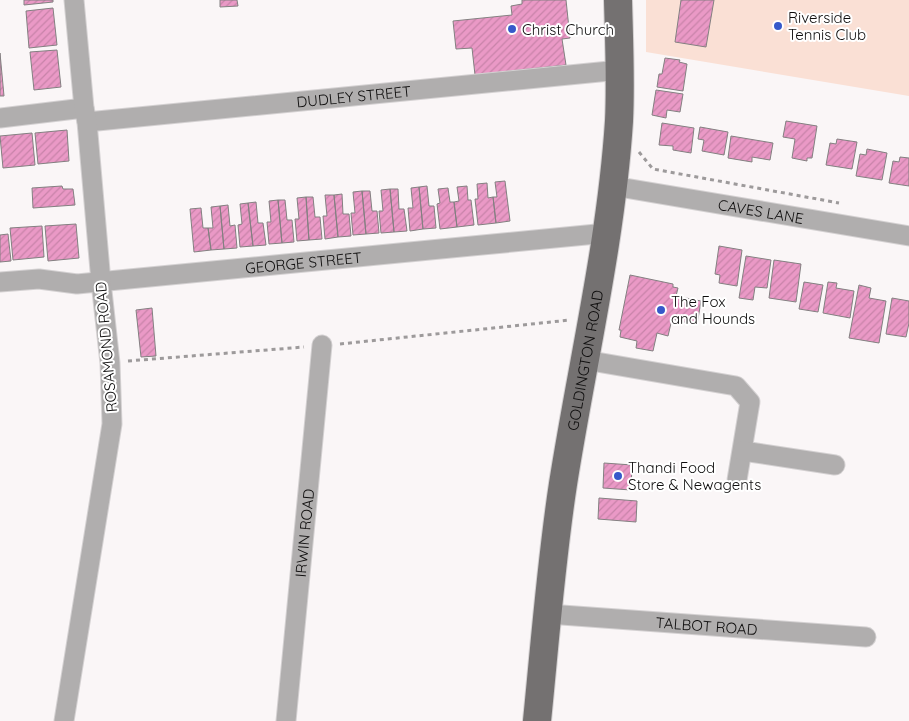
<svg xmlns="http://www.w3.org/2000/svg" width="909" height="721" font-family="Quicksand,sans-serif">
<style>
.green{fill:#fae0d5}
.building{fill:url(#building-hatch);stroke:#838081}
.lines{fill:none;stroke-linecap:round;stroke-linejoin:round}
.street-casing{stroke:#d4d1d2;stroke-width:21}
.primary-casing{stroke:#d4d1d2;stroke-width:30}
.path{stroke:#9d9a9b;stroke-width:3;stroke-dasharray:4 4;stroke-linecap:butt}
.street{stroke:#b0aeae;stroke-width:19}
.primary{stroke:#747171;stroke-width:28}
.poi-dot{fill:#3659ca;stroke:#fff;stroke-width:2}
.labels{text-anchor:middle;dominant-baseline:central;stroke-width:4;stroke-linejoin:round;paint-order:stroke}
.poi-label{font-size:15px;fill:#0e0d0d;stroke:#fff;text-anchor:start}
.street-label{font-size:15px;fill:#0e0d0d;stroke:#fff}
</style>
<defs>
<pattern id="building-hatch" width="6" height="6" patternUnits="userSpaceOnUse" patternTransform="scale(1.25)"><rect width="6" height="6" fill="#ea99c6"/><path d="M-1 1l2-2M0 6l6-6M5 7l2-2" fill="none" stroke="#c883a9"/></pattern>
</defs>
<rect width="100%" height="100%" fill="#faf6f7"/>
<path class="green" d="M646,0H909V96L646,52Z"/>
<path class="building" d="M24,0H53V2L24,5Z
M220,0H237L238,6L220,7Z
M522,0H566L570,38L562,39L566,65L475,75L472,48L456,49L453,21L512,15L511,6L522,4Z
M681,0H714L706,47L675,42Z
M53,8L57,45L29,48L26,11Z
M57,50L61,87L34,90L30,52Z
M0,53L4,96H0Z
M665,58L680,60L679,62L687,64L683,91L657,87L659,74H662Z
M656,90L683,94L680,112L667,110L666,118L652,115Z
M786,121L817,126L812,158H807V161L792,158L795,139L783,137Z
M662,123L694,128L691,153L673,150V146L659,145Z
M700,127L728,132L724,155L702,151L704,140L698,139Z
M67,130L69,161L38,164L35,133Z
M32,133L35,165L3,168L0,136Z
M731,136L773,143L770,160L752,157V162L728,158Z
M837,139L857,142L852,169L826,165L830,143L836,144Z
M867,149L887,153L882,180L856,176L860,154L866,155Z
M900,157L909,158V186L889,183L893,161L899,162Z
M505,181L510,221L496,223L493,197H497L495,182Z
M487,183L488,198L493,197L496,223L478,225L475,199H478L477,184Z
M62,186L63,189H73L75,205L33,208L32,188Z
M427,186L429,206H434L436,228L423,229L419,187Z
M467,186L468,200H471L474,225L457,227L454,202L459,201L457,187Z
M419,187L423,229L410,231L408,208H413L411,188Z
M448,188L450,202H454L457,227L440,229L437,204L440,203L438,189Z
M390,189L394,232L381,233L379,211H383L381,190Z
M390,189H398L399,209H404L407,231L394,232Z
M362,191H370L372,211H377L379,233L366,234Z
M362,191L366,234L353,235L351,213H355L353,192Z
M342,194L343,214H349L351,236L338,237L334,195Z
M325,195H334L338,237L325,239L323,216H327Z
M306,197H313L315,217H320L322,239L309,240Z
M306,197L309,240L297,241L295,219H299L297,198Z
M278,200H285L287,220H292L294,242L282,243Z
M278,200L282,243L269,244L267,222H271L269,201Z
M256,202L258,223H263L266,245L253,246L248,203Z
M248,203L253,246L240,247L238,225L242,224L240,204Z
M228,205L230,226L235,225L237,248L224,249L220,206Z
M220,206L224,249L211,250L208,228H213L211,207Z
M201,208L203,228H208L211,250L194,252L190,209Z
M76,224L79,258L48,261L45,226Z
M42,226L44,257L13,260L10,228Z
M8,234L11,261L0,262V235Z
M719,246L742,250L737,286L719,283L720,275L715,274Z
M746,256L771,260L767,288L755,287L753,300L739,298Z
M774,260L801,264L796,302L769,298Z
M630,275L673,284V287L678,288L676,296L701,301L697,325L672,319L668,336L657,333L653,351L636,348L637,341L620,337L621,330H619Z
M804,282L823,285L818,312L799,309Z
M828,282L837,283L836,288L854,291L850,318L823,313Z
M859,285L871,288L869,298L886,301L879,343L849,338Z
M892,298L909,301V323L906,337L886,334Z
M152,308L156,356L141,357L136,310Z
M604,463L632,465L631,490L603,488Z
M599,498L637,501L636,522L598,519Z"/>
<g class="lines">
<defs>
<g id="street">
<path d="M0,118L84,108"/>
<path id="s1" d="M87,122L620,70"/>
<path id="s2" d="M613,186L909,236"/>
<path id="s3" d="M0,282L39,279L77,284L607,233"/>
<path d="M585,360L736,386L750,402L737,480"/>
<path d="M743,451L835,465"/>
<path id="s4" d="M548,614L866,637"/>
<path d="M64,721L112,424L110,363L101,282L87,122L84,108L74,0"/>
<path id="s5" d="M286,721L322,345"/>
</g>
<g id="primary">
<path id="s6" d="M537,721C545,642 551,562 563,484C582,363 611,244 619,121C621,81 619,40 618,0"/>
</g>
</defs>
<use href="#street" class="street-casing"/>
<use href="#primary" class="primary-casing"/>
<path class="path" d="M639,152L653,169L839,203
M340,344L570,320
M128,361L304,347"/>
<use href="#street" class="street"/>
<use href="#primary" class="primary"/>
</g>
<g class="poi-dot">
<circle cx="778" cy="26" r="5"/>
<circle cx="512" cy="29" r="5"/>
<circle cx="661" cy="310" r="5"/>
<circle cx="618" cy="476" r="5"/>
</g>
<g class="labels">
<g class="poi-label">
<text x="788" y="17">Riverside<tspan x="788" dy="17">Tennis Club</tspan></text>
<text x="522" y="29">Christ Church</text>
<text x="671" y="301">The Fox<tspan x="671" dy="17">and Hounds</tspan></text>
<text x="628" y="467">Thandi Food<tspan x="628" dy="17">Store &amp; Newagents</tspan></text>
</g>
<g class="street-label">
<text stroke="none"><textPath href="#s1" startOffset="268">DUDLEY STREET</textPath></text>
<text stroke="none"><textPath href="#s2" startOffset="150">CAVES LANE</textPath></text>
<text stroke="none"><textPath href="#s3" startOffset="305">GEORGE STREET</textPath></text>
<text transform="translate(106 347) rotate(-95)">ROSAMOND ROAD</text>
<text stroke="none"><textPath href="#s6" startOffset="364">GOLDINGTON ROAD</textPath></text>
<text stroke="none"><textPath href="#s5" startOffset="189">IRWIN ROAD</textPath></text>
<text stroke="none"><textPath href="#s4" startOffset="159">TALBOT ROAD</textPath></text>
</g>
</g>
</svg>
